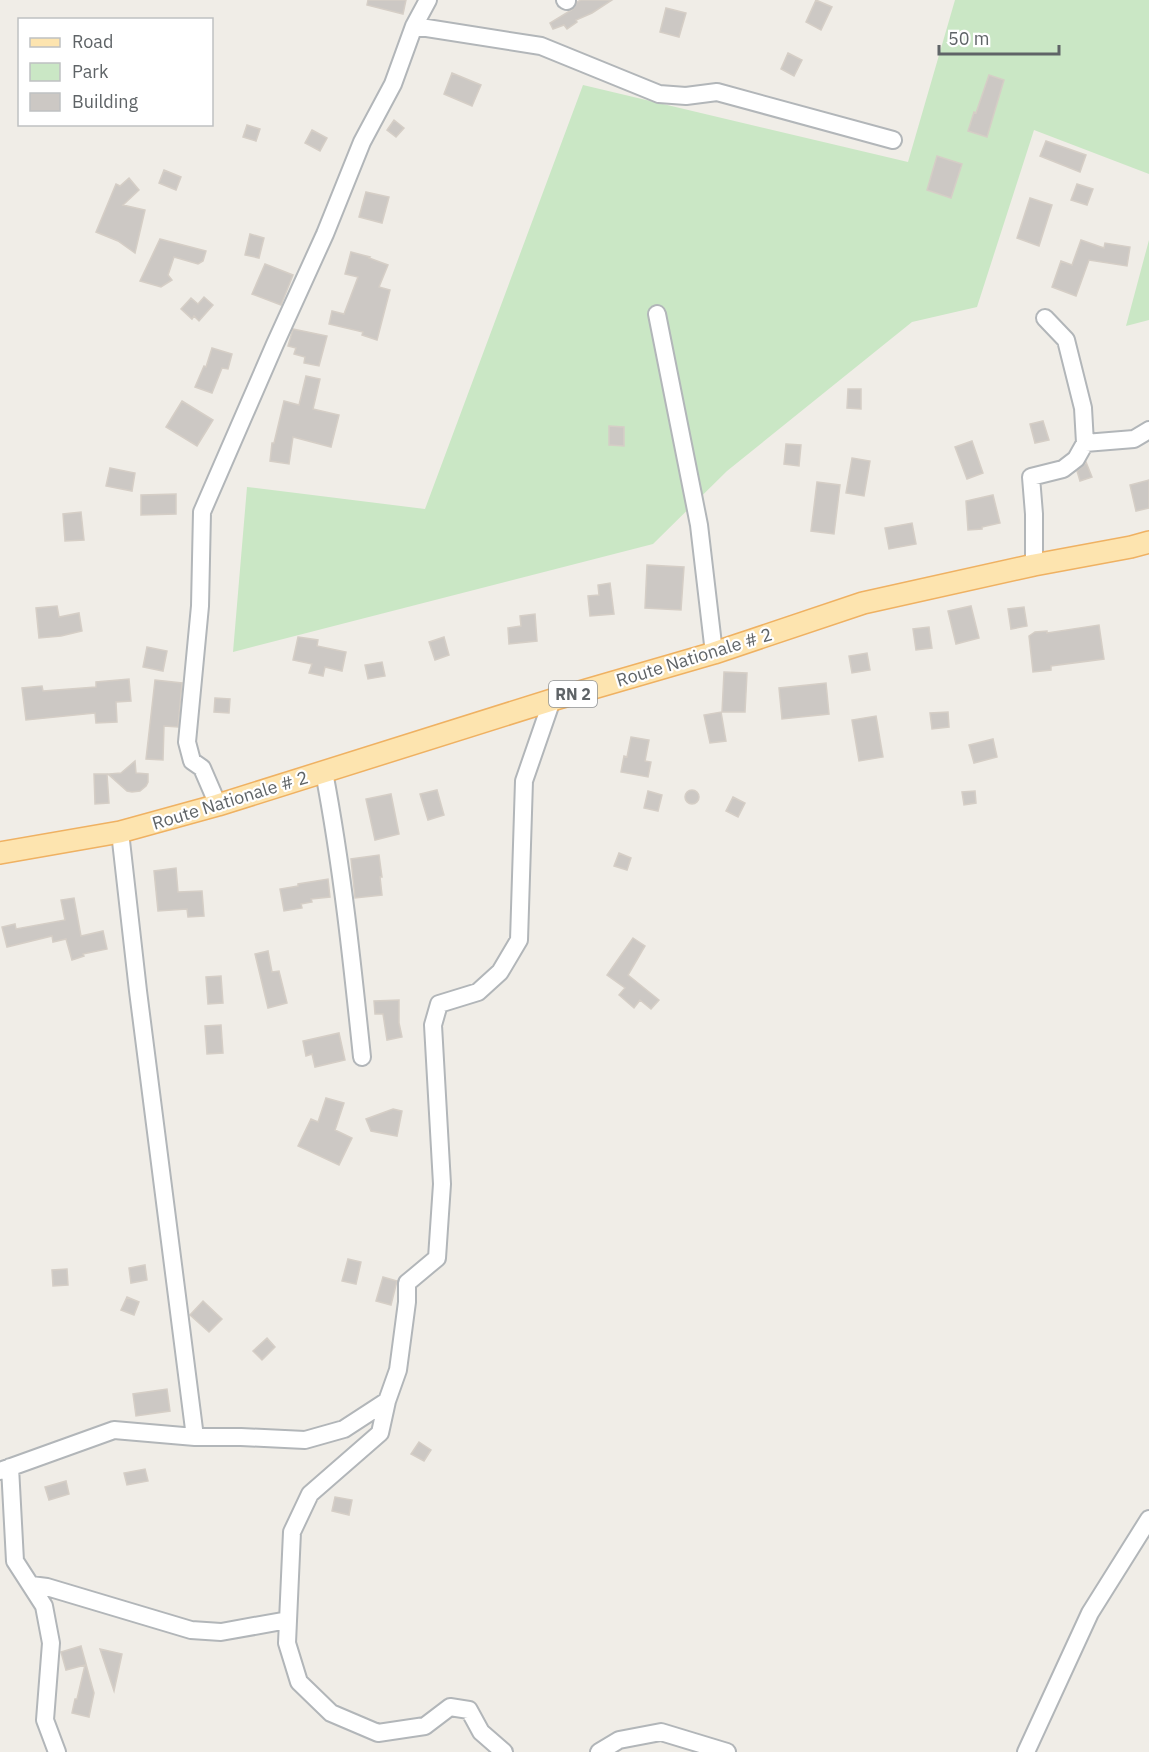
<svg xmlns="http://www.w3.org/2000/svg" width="1149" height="1752" font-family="'IBM Plex Sans',sans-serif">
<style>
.green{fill:#cae7c5}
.building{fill:#ccc8c4;stroke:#d5cec6;stroke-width:1.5}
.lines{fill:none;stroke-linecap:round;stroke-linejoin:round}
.minor-casing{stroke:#b2b6b9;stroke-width:20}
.major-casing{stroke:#efb162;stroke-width:24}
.minor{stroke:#fff;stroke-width:16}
.major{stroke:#fde4af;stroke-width:21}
.labels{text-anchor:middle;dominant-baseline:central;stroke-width:4.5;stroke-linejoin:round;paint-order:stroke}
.shield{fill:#fff;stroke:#8f9295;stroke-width:1.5}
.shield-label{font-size:16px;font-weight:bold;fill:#5f6467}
.street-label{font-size:18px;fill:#5f6467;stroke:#fff}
</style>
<rect width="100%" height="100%" fill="#f0ede7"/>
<path class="green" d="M955,0H1149V174L1034,130L977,307L912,322L727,471L653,544L233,652L247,487L425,509L583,85L908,162Z
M1149,240V320L1126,326Z"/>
<path class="building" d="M368,0H406L403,14L367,5Z
M581,0H612L592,13L576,20L577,22L567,29L564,25L553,29L550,23L573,9L577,2Z
M816,0L832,7L821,30L806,22Z
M666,8L686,13L679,37L660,32Z
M788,53L802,60L794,76L781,69Z
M452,73L481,85L472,106L444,94Z
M989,75L1004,80L987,137L968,131L974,112L976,113Z
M394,120L404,128L396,137L387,130Z
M247,125L260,129L256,141L243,137Z
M312,130L327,138L320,151L305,143Z
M1046,141L1086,155L1080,172L1040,156Z
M937,156L962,164L951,198L927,190Z
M164,170L181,177L176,190L159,183Z
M129,178L139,190L123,205L145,210L135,253L118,241L96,232L116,184L120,186Z
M1077,184L1093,189L1087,205L1071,200Z
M366,192L389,197L382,223L359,217Z
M1030,198L1052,205L1039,246L1017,238Z
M250,234L264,238L259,258L245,255Z
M160,239L206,251L203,261L198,264L174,257L168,275L172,280L161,287L140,281Z
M1081,240L1104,248L1105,243L1130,247L1127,266L1089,260L1076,296L1052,287L1061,261L1072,265Z
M351,252L370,257L369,258L388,265L379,287L390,290L377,340L362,335L363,332L329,324L332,311L344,314L358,277L345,274Z
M265,264L293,275L281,305L252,294Z
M204,297L213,305L199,321L194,316L192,319L181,309L191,298L198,304Z
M293,329L327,336L319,366L304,363L305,357L294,354L296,348L288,346Z
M212,348L232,354L228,369L222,368L212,393L195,387L204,366L206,367Z
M306,376L320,379L313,409L339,415L331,447L293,437L289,464L270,461L272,443H274L284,401L299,405Z
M848,389H861V409L847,408Z
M182,401L213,420L197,446L166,427Z
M1043,421L1049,440L1035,443L1030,424Z
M609,426L624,427V446L609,445Z
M972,441L983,473L967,479L955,447Z
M786,444L801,445L799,466L784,464Z
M852,458L870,461L864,496L846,493Z
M1086,462L1092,477L1080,481L1077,471Z
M110,468L135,473L132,491L106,486Z
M1149,480V508L1136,511L1130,485Z
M817,482L840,485L834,534L811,531Z
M176,494V514L141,515V495Z
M993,495L1000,523L982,527V529L968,530L966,501Z
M81,512L84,540L65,541L63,514Z
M912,523L916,544L889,549L885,528Z
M647,565L684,567L681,610L645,608Z
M610,583L614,614L590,616L588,596L599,595L598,585Z
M57,606L59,617L79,613L82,631L61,636L39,638L36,608Z
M971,606L979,638L956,644L948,611Z
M1024,607L1027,626L1011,629L1008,609Z
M535,614L537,641L509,644L508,628L521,626L520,616Z
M1099,625L1104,659L1051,666V670L1033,672L1029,636L1035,632L1047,631V633Z
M929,627L932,648L916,650L913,629Z
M298,637L318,640L317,646L346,652L342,671L325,667L323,676L309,673L312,664L293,660Z
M444,637L449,655L435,660L429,642Z
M147,647L167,651L163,671L143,667Z
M867,653L870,670L852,673L849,656Z
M382,662L385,676L368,679L365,665Z
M724,672L747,673L745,712H722Z
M129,679L131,701L116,702L117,722L96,723L95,713L26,720L22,688L42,686L43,691L96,687V682Z
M155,680L182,683L178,727L164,726L163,760L146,759Z
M826,683L829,714L782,719L779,688Z
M215,698L230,699L229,713L214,712Z
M721,712L726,741L710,743L704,715Z
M948,712L949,727L932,729L930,713Z
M876,716L883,757L859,761L852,720Z
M631,737L649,740L645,761L651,762L648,777L621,772L624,756L627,757Z
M993,739L997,757L974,763L969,745Z
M135,761L136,773L148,774V782L146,786L140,791L132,792L127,791L108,774L121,773Z
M94,774H107L109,803L95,804Z
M685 797a7 7 0 1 1 14 0a7 7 0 1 1-14 0Z
M437,790L444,815L428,820L420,794Z
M648,791L662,795L658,811L644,808Z
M975,791L976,803L964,805L962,792Z
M391,794L399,834L375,840L366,799Z
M733,797L745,803L738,817L726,811Z
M619,853L631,858L627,870L614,866Z
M379,855L382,877H380L382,895L355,898L351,859Z
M176,868L178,892L202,891L204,916L188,917L187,909L158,911L154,871Z
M328,879L330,897L311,899L312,902L301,904L302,908L284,911L280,889L298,886V884Z
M74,898L81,936L103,931L107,949L83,954L84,956L72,960L66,939L53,942L52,936L7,947L2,927L15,924L16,929L65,920L61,900Z
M633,938L645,946L628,975L659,1000L651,1009L640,1000L634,1008L619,995L625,988L607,975Z
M268,951L272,972L279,971L287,1003L268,1008L255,954Z
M221,976L223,1003L208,1004L206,977Z
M399,1000V1023L402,1037L387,1040L383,1014H375L374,1001Z
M221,1025L223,1053L207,1054L205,1026Z
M339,1033L345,1060L315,1067L312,1054L306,1056L303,1041Z
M326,1098L344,1103L335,1130L352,1138L339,1165L298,1146L311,1119L318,1122Z
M393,1109L402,1111L397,1136L371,1131L366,1119Z
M348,1259L361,1262L356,1284L342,1281Z
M145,1265L147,1280L131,1283L129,1268Z
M67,1269L68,1285L53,1286L52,1270Z
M383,1277L397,1281L391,1305L376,1301Z
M127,1297L139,1302L134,1315L121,1310Z
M203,1301L222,1319L209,1332L190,1315Z
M267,1338L275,1347L262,1360L253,1351Z
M167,1389L170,1411L136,1416L133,1394Z
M419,1442L431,1450L424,1461L411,1454Z
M145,1469L148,1481L127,1485L124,1473Z
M66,1481L69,1494L49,1500L45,1487Z
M335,1497L352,1500L349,1515L332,1511Z
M81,1646L94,1693L89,1717L72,1713L75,1699H77L85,1665L66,1670L61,1652Z
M100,1649L122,1654L114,1691Z"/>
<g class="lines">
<defs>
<path id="minor" d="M565,0L567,1
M414,26L541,46L659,94L686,96L717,92L893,140
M657,314L699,525L714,653
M1085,443L1134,439L1149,430
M1034,565V514L1031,477L1063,469L1076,459L1085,443L1083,408L1066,340L1045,318
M324,772C342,866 352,961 362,1057
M218,805L202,768L192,761L187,742L200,606L202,512L275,344L325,234L362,142L393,84L414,26L428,0
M120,832L138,991L195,1437
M387,1401L380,1433L310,1494L292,1532L287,1643L299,1682L331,1713L378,1733L425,1726L450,1707L469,1710L481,1732L504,1752
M10,1467L15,1561L44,1606L51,1643L45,1720L57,1752
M0,1471L114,1430L195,1437H241L305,1440L344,1429L387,1401L398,1370L407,1302V1283L437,1258L442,1184L433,1025L439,1004L478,992L500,972L519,940L524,781L552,700
M31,1585L47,1587L191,1630L221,1632L288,1620
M599,1752L619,1740L661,1732L727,1752
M1026,1752L1090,1613L1149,1519"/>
<path id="major" d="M0,853L120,832L218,805L552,700L714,653L863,603L1034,565L1131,547L1149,542"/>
</defs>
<use href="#minor" class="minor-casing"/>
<use href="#major" class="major-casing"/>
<use href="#minor" class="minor"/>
<use href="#major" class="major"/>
</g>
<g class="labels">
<rect class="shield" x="549" y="681" width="48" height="26" rx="4.5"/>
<g class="shield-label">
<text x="573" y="694">RN 2</text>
</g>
<g class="street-label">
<text transform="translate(694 657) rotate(-17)">Route Nationale # 2</text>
<text transform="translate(230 800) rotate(-17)">Route Nationale # 2</text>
</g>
</g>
<rect x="18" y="18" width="195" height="108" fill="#ffffff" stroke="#bfc1c2" stroke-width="1.5"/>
<rect x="30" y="38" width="30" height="9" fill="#fde4af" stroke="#bfc1c2" stroke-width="1.5"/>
<text x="72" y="48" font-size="18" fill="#5f6467">Road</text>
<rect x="30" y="63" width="30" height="18" fill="#cae7c5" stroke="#bfc1c2" stroke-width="1.5"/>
<text x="72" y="78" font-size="18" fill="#5f6467">Park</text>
<rect x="30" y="93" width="30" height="18" fill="#ccc8c4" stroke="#bfc1c2" stroke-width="1.5"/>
<text x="72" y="108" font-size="18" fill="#5f6467">Building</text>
<path d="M939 45v9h120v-9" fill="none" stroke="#5f6467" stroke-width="3"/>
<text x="948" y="45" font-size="18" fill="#5f6467" stroke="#ffffff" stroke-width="4.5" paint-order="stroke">50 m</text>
</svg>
